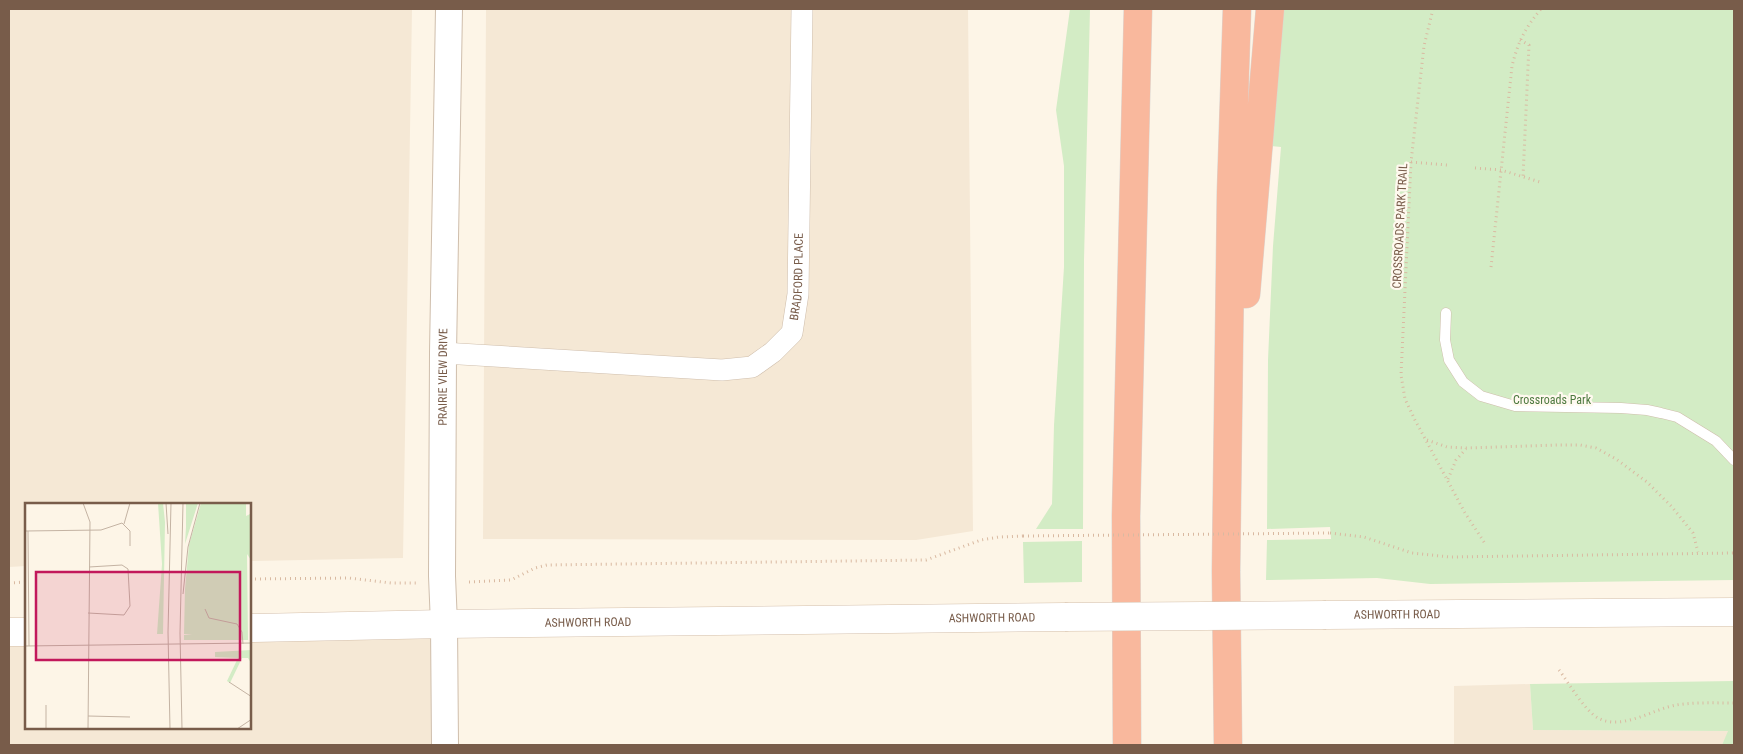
<svg xmlns="http://www.w3.org/2000/svg" width="1743" height="754" font-family="'Roboto Condensed',sans-serif">
<style>
.residential{fill:#f5e8d5}
.green{fill:#d3ecc5}
.lines{fill:none;stroke-linecap:round;stroke-linejoin:round}
.service-casing{stroke:#cfbeac;stroke-width:11}
.minor-casing{stroke:#cfbeac;stroke-width:22}
.tertiary-casing{stroke:#cfbeac;stroke-width:28}
.secondary-casing{stroke:#d5c0ac;stroke-width:29}
.motorway-casing{stroke:#dcd5d0;stroke-width:29}
.path{stroke:#d9b9a1;stroke-width:3;stroke-dasharray:1 4;stroke-linecap:butt}
.service{stroke:#fff;stroke-width:10}
.minor{stroke:#fff;stroke-width:21}
.tertiary{stroke:#fff;stroke-width:26}
.secondary{stroke:#fff;stroke-width:28}
.motorway{stroke:#f9b89d;stroke-width:28}
.secondary-bridge-casing{stroke:#d5c0ac;stroke-width:29;stroke-linecap:butt}
.path-bridge{stroke:#d9b9a1;stroke-width:3;stroke-dasharray:1 4;stroke-linecap:butt}
.secondary-bridge{stroke:#fff;stroke-width:28}
.labels{text-anchor:middle;dominant-baseline:central;stroke-width:4.5;stroke-linejoin:round;paint-order:stroke}
.street-label{font-size:12px;fill:#785c4a;stroke:#fff9ef}
.park-label{font-size:12px;fill:#4d793f;stroke:#fff9ef}
.inset-road{fill:none;stroke:#c4b3a3;stroke-width:1}
.view{fill:#c2185b;fill-opacity:0.15;stroke:#c2185b;stroke-width:2.5}
.inset-edge{fill:none;stroke:#785c4a;stroke-width:2.5}
</style>
<rect width="100%" height="100%" fill="#fdf5e7"/>
<path class="residential" d="M9,9H412L403,558L250,561V504H26V566L9,567Z
M486,9H968L973,531L916,540L483,539Z
M444,624L445,745H9V632H26V728H250V628Z
M1530,684L1533,730L1729,731L1722,745H1454V686Z"/>
<path class="green" d="M1070,9H1090L1084,260L1083,529H1036L1052,504L1054,425L1064,267V166L1056,110Z
M1281,9H1734V580L1430,584L1377,578L1266,580L1267,540L1331,539L1330,527L1267,529L1268,360L1273,246L1281,147L1271,146Z
M1082,541V582L1024,583L1023,542Z
M1734,681V745H1722L1728,731L1533,730L1530,684Z"/>
<g class="lines">
<defs>
<path id="service" d="M1446,313L1445,340L1449,360L1463,382L1481,396L1515,406L1621,408L1647,410L1661,413L1677,417L1716,441L1734,460"/>
<g id="minor">
<path id="s1" d="M443,353L722,370L752,367L773,352L792,333L798,294L802,9"/>
</g>
<g id="tertiary">
<path id="s2" d="M445,745L444,624L442,576L443,353L449,9"/>
</g>
<g id="secondary">
<path id="s3" d="M1326,615L1734,612"/>
<path id="s4" d="M250,628L444,624L1065,617"/>
<path d="M9,632H26"/>
</g>
<path id="motorway" d="M1246,294L1270,9
M1127,745L1126,516L1138,9
M1228,745L1226,571L1231,193L1237,9"/>
</defs>
<use href="#service" class="service-casing"/>
<use href="#minor" class="minor-casing"/>
<use href="#tertiary" class="tertiary-casing"/>
<use href="#secondary" class="secondary-casing"/>
<use href="#motorway" class="motorway-casing"/>
<path class="path" d="M1433,9L1424,46L1411,162L1401,375L1405,399L1415,420L1465,513L1486,545
M1520,40L1529,45L1523,177
M1411,162L1447,165
M1475,168L1501,170L1540,182
M1491,267L1512,66C1518,42 1525,28 1541,9
M1427,440L1447,447L1467,448L1558,445H1580L1596,448L1616,459L1647,482L1672,507L1693,533L1698,552
M1448,479L1456,460L1466,449
M1330,533L1364,537L1412,553L1450,557L1734,553
M250,579L349,578L391,583H417
M469,582L511,580L535,568L547,565L926,560L981,540L999,537L1023,536
M9,583L26,582
M1559,670C1569,683 1584,710 1598,718C1622,731 1653,709 1676,705C1696,702 1715,703 1734,703"/>
<use href="#service" class="service"/>
<use href="#minor" class="minor"/>
<use href="#tertiary" class="tertiary"/>
<use href="#secondary" class="secondary"/>
<use href="#motorway" class="motorway"/>
<defs>
<path id="secondary-bridge" d="M1065,617L1326,615"/>
</defs>
<use href="#secondary-bridge" class="secondary-bridge-casing"/>
<path class="path-bridge" d="M1023,536L1330,533"/>
<use href="#secondary-bridge" class="secondary-bridge"/>
</g>
<g class="labels">
<g class="street-label">
<text transform="translate(1400 226) rotate(-87)">CROSSROADS PARK TRAIL</text>
<text stroke="none"><textPath href="#s1" startOffset="419">BRADFORD PLACE</textPath></text>
<text stroke="none"><textPath href="#s2" startOffset="368">PRAIRIE VIEW DRIVE</textPath></text>
<text stroke="none"><textPath href="#s3" startOffset="71">ASHWORTH ROAD</textPath></text>
<text stroke="none"><textPath href="#s4" startOffset="742">ASHWORTH ROAD</textPath></text>
<text stroke="none"><textPath href="#s4" startOffset="338">ASHWORTH ROAD</textPath></text>
</g>
<g class="park-label">
<text x="1552" y="400">Crossroads Park</text>
</g>
</g>
<g transform="translate(25 503)">
<rect width="226" height="226" fill="#fdf5e7"/>
<path d="M133,0H138L140,19L138,131H132L137,61ZM161,0H173L160,41L161,24ZM176,0H221V13L227,10L226,57L222,51L223,137H159V132H167L159,131L160,86L164,42ZM226,147V160L223,155H217L205,180L202,178L213,155L190,154V149Z" fill="#d3ecc5"/>
<path class="inset-road" d="M58,0L65,19L63,226M141,0L143,31M99,21L105,0M0,28L76,27L97,20L105,28V43M3,28L4,143M158,91L163,44L175,0M180,106L184,115L212,121L217,129L218,141M63,110L99,112L105,103L103,66L97,62L64,64M0,143L227,140M204,179L227,194M63,213L105,214M21,226V202M145,226L143,129L146,0M157,226L155,130L158,0M212,226L227,216"/>
<path class="view" d="M11,69H215V157H11Z"/>
<rect width="226" height="226" class="inset-edge"/>
</g>
<rect width="1743" height="754" fill="none" stroke="#785c4a" stroke-width="20"/>
</svg>
